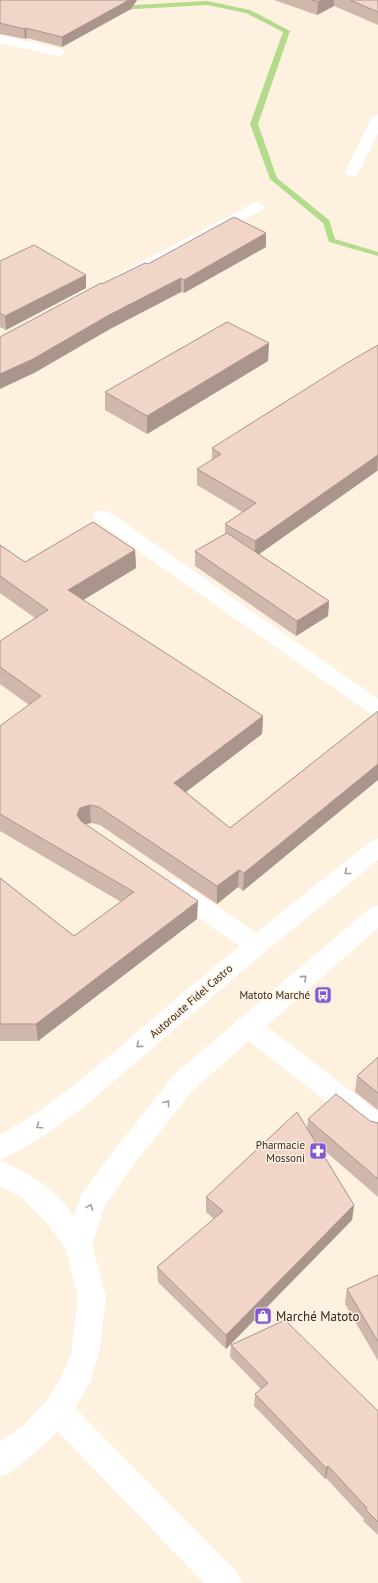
<svg xmlns="http://www.w3.org/2000/svg" width="378" height="1583" font-family="'PT Sans',sans-serif">
<style>
.lines{fill:none;stroke-linecap:round;stroke-linejoin:round}
.stream{fill:#b2dc8b;fill-rule:evenodd}
.minor{fill:#fff;fill-rule:evenodd}
.highway{fill:#fff;fill-rule:evenodd}
.wall{fill:#cfb7ac}
.shaded-wall{fill:#a9958c}
.building{fill:#f1d5c8;stroke:#a9958c}
.oneway{stroke:#a29f9c}
.labels{text-anchor:middle;dominant-baseline:central;stroke-width:3;stroke-linejoin:round;paint-order:stroke}
.poi-label{font-size:11px;fill:#312a22;stroke:#fff1df;text-anchor:end}
.street-label{font-size:11px;fill:#312a22;stroke:#fff1df}
.near-poi-label{font-size:13px;fill:#312a22;stroke:#fff1df;text-anchor:start}
</style>
<rect width="100%" height="100%" fill="#fff1df"/>
<g class="lines">
<path class="stream" d="M207,1L250,10L290,31L258,124L277,178L329,220L335,239L378,252V256L329,242L323,223L270,179L250,124L283,32L246,13L207,5L117,10L114,8L117,6Z"/>
<path class="minor" d="M0,35L62,49L64,52L62,55L57,56L0,43Z
M378,115V133L359,172L357,175L352,176L347,175L345,172L371,119L373,116Z
M257,202L262,204L265,207L262,210L128,281L122,283L116,281L114,278L116,275L252,204Z
M102,510L109,512L378,699V716L371,714L95,520L93,516L95,512Z
M173,879L181,882L264,938L268,945L264,952L256,954L248,952L165,894L161,888L165,882Z
M248,1016L257,1019L378,1112V1138L369,1135L239,1033L236,1026L239,1019Z
M57,1396L67,1400L237,1572L242,1583H204L47,1420L42,1410L47,1400Z"/>
<path class="highway" d="M378,839V860L261,955L80,1110L34,1142L9,1156L0,1159V1135C66,1098 120,1046 177,998C240,945 305,893 370,842Z
M378,905V928L193,1090L137,1160L104,1207L92,1244L106,1297L99,1354L89,1384L84,1394L67,1420L44,1445L11,1472L0,1476V1442L24,1425L47,1400L62,1376L71,1354L78,1297L66,1249L47,1223L21,1197L0,1186V1161C29,1172 56,1190 74,1216L82,1193L119,1144L175,1074L370,908Z"/>
</g>
<path class="wall" d="M0,0H137L131,9L62,47L27,38L25,39L0,34Z
M274,0H378V25L334,6L317,15Z
M266,233V247L184,293L181,292L110,329L34,373L102,284L148,264Z
M0,261L86,275V288L6,330L0,327Z
M269,343L268,361L147,434L105,410V392Z
M378,345V471H377L259,554L329,601L328,616L296,636L195,566V551L225,534V524L242,512L197,485V469L212,460V448Z
M0,545L25,562L135,550L136,568L83,600L263,716L262,734L186,792L230,828L378,711L243,891L238,887L217,904L100,825L91,823L85,824L197,919L38,1041H0V878L74,936L121,902L0,831V726L29,705L0,684V641L35,618L0,593Z
M378,1057V1110L355,1092L357,1076Z
M308,1119L370,1121L378,1123V1197L317,1144L354,1205L352,1220L226,1349L158,1282L157,1267L214,1219L206,1212V1197L307,1128Z
M378,1275V1361L345,1304L347,1289Z
M231,1345L378,1411V1535L363,1521L364,1519L326,1478L325,1479L254,1406L255,1394L261,1389L230,1357Z"/>
<path class="shaded-wall" d="M129,0H137L131,9L62,47V37Z
M322,0H334V6L317,15L318,2Z
M26,28L27,38L25,39L24,29Z
M266,233V247L184,293V280Z
M86,275V288L6,330L5,316Z
M181,278V292L110,329L34,373L0,389V374L109,315Z
M269,343L268,361L147,434V416Z
M378,455L377,471L255,557V541Z
M135,550L136,568L70,608L68,590Z
M329,601L328,616L296,636L297,621Z
M263,716L262,734L174,801V783Z
M378,764V780L243,891L244,873Z
M90,805L91,823L82,825L77,815L80,808Z
M239,870L238,887L217,904V886Z
M198,901L197,919L38,1041L36,1024Z
M354,1205L352,1220L226,1349V1335Z
M328,1466L326,1478L325,1479L326,1468Z"/>
<path class="building" d="M0,0H129L62,37L26,28L24,29L0,23Z
M311,0H322L318,2Z
M350,0H378V12Z
M234,217L266,233L184,280L181,278L109,315L33,359L0,374V337L101,283L102,284L145,263L148,264Z
M34,245L86,275L5,316L0,313V261Z
M227,322L269,343L147,416L105,392Z
M378,345V455L255,541L225,524L256,503L197,469L221,454L212,448L347,363Z
M93,522L135,550L68,590L263,716L174,783L230,828L378,711V764L244,873L239,870L217,886L99,807L90,805L80,808L77,815L81,821L198,901L36,1024H0V878L74,936L134,892L0,814V726L41,696L0,667V641L48,610L0,576V545L25,562Z
M227,533L329,601L297,621L195,551Z
M378,1057V1093L357,1076Z
M336,1094L370,1121L378,1123V1179L308,1119Z
M297,1112L354,1205L226,1335L157,1267L223,1211L206,1197Z
M378,1275V1342L347,1289Z
M285,1320L378,1411V1522L366,1510L367,1508L328,1466L326,1468L255,1394L268,1383L231,1345Z"/>
<defs><path id="oneway-chevron" d="M-2-3.5L2.5 0L-2 3.5" fill="none" stroke-width="1.6" stroke-linecap="round" stroke-linejoin="round"/></defs>
<g class="oneway">
<use href="#oneway-chevron" transform="translate(347 872) rotate(142)"/>
<use href="#oneway-chevron" transform="translate(304 978) rotate(-41)"/>
<use href="#oneway-chevron" transform="translate(139 1045) rotate(139)"/>
<use href="#oneway-chevron" transform="translate(167 1103) rotate(-52)"/>
<use href="#oneway-chevron" transform="translate(39 1126) rotate(145)"/>
<use href="#oneway-chevron" transform="translate(90 1207) rotate(-70)"/>
</g>
<defs>
<symbol id="bus-square" viewBox="-11 -11 22 22"><rect x="-9" y="-9" width="18" height="18" rx="4" fill="#8259d3" stroke="#fff1df"/><path d="M-5-6H5V4H4V6H2V4H-2V6H-4V4H-5ZM-3.5-4V0h7V-4ZM-3.5 1.2v1.5H-2V1.2ZM2 1.2v1.5H3.5V1.2Z" fill="#fff"/></symbol>
<symbol id="pharmacy-square" viewBox="-11 -11 22 22"><rect x="-9" y="-9" width="18" height="18" rx="4" fill="#8259d3" stroke="#fff1df"/><path d="M-2-6h4v4h4v4h-4v4h-4v-4h-4v-4h4Z" fill="#fff"/></symbol>
<symbol id="shop-square" viewBox="-11 -11 22 22"><rect x="-9" y="-9" width="18" height="18" rx="4" fill="#8259d3" stroke="#fff1df"/><path d="M-5-2.5h2.3a2.7 3.5 0 0 1 5.4 0H5L5.5 6h-11ZM-1.5-2.5h3a1.5 2.3 0 0 0-3 0Z" fill="#fff"/></symbol>
</defs>
<g fill-rule="evenodd">
<use href="#bus-square" x="313" y="985" width="20" height="20"/>
<use href="#pharmacy-square" x="308" y="1141" width="20" height="20"/>
<use href="#shop-square" x="253" y="1306" width="20" height="20"/>
</g>
<g class="labels">
<g class="poi-label">
<text x="310" y="995">Matoto Marché</text>
<text x="305" y="1145">Pharmacie<tspan x="305" dy="13">Mossoni</tspan></text>
</g>
<g class="street-label">
<text transform="translate(191 1001) rotate(-41)">Autoroute Fidel Castro</text>
</g>
<g class="near-poi-label">
<text x="276" y="1316">Marché Matoto</text>
</g>
</g>
</svg>
